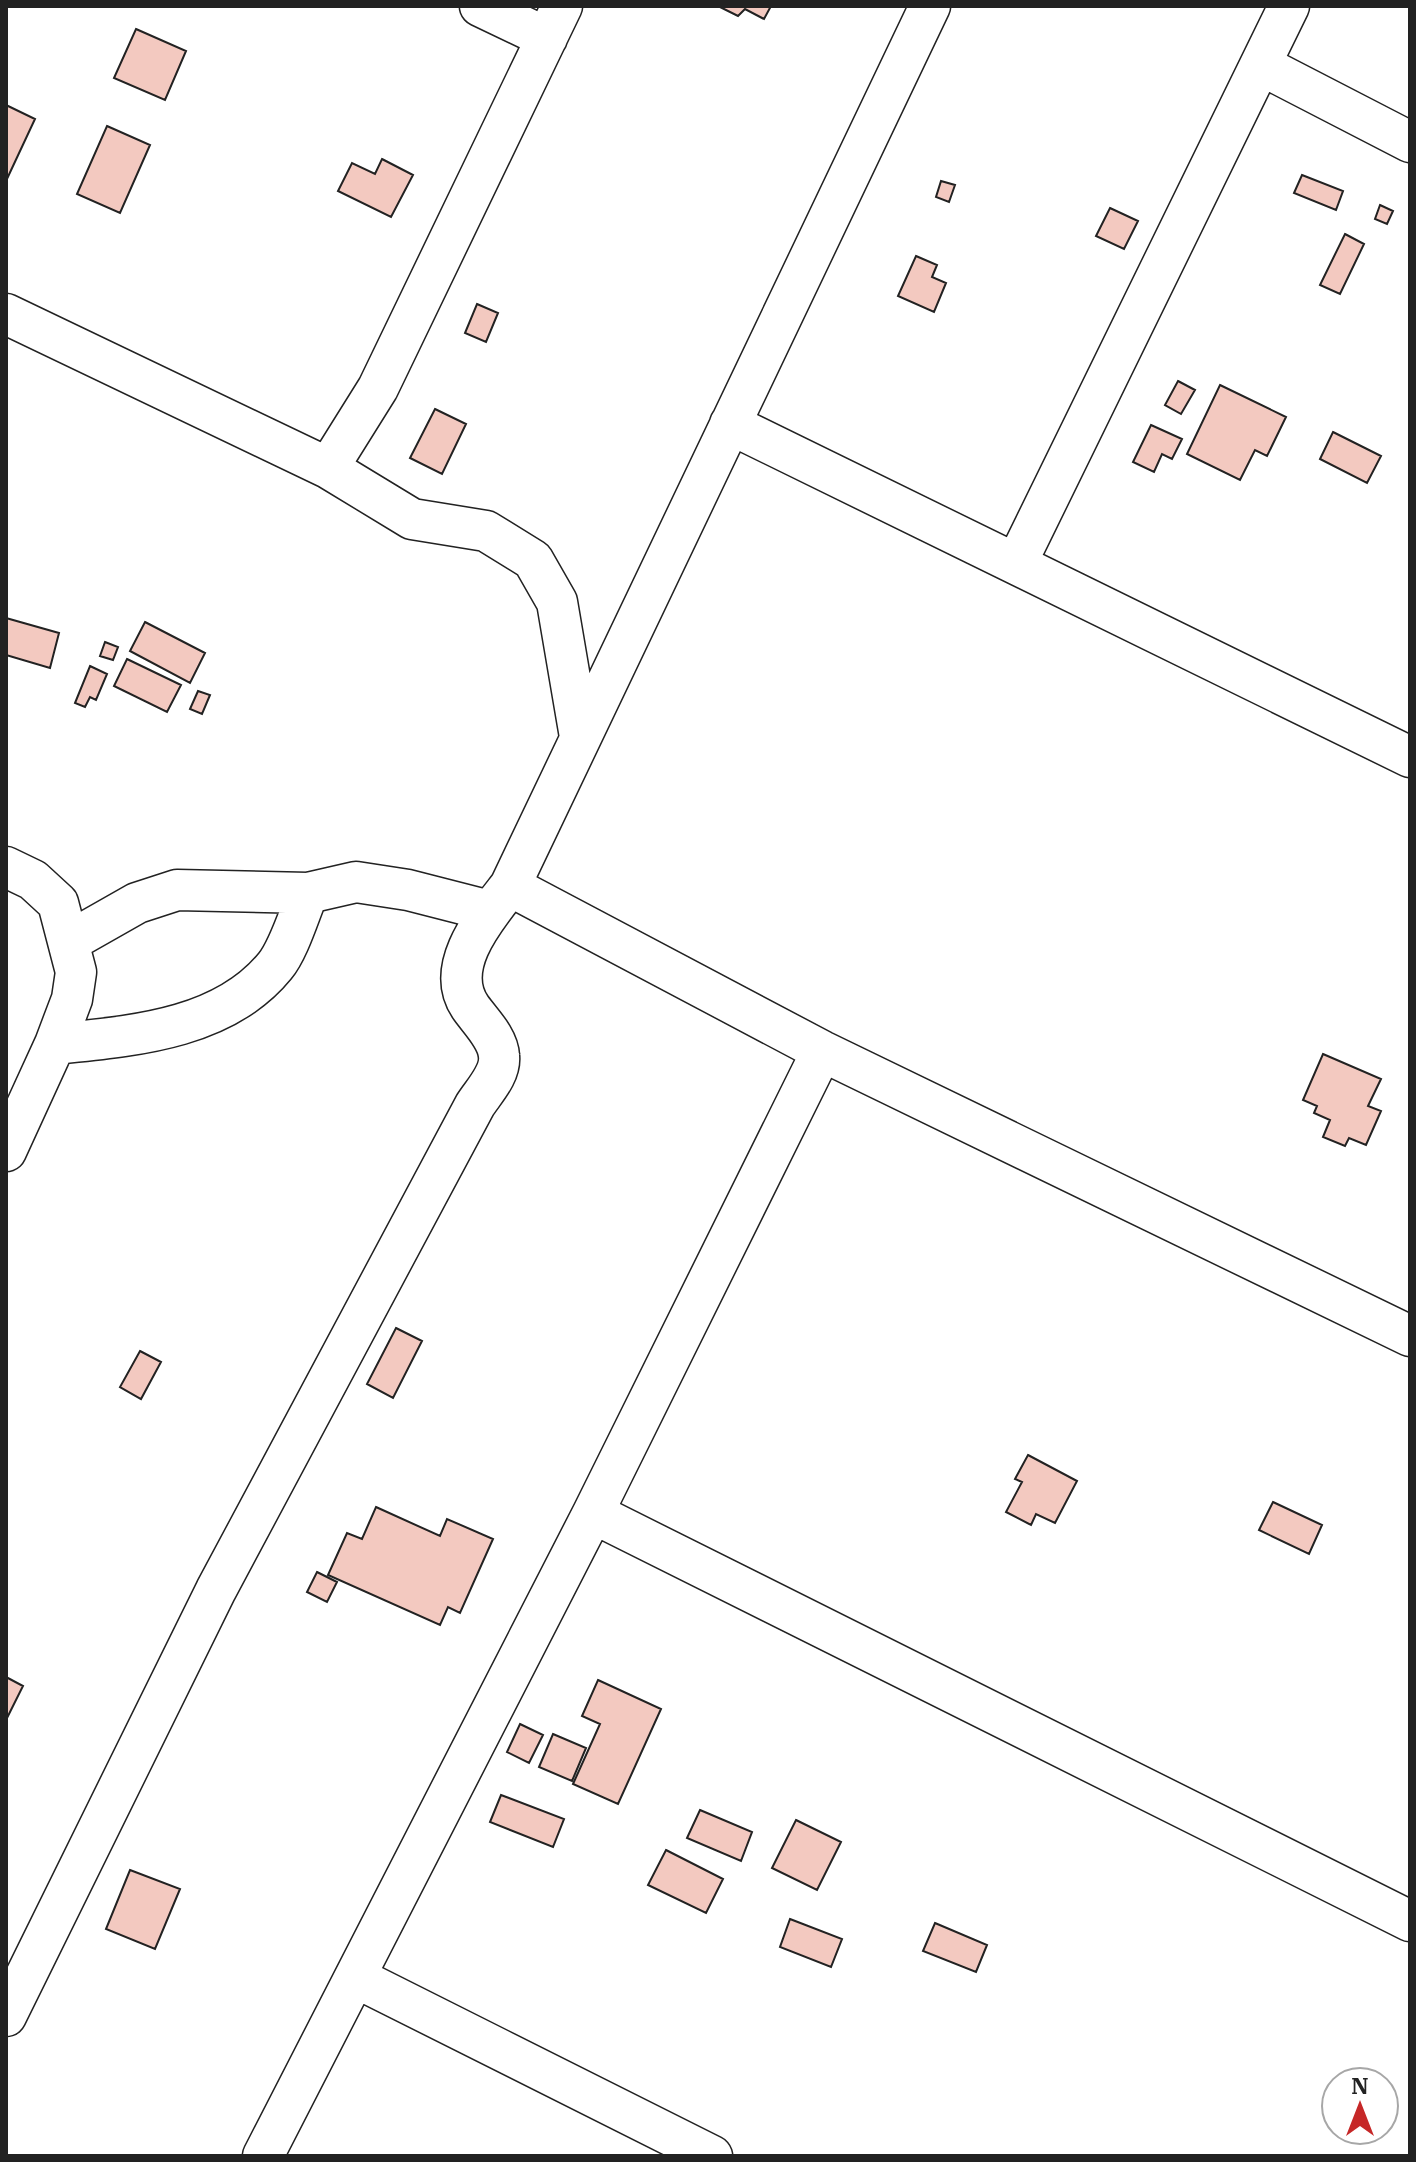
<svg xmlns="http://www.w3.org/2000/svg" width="1416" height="2162" font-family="'IBM Plex Serif',serif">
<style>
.building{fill:#f3c9c0;stroke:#222;stroke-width:2}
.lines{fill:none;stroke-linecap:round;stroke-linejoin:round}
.minor-casing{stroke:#222;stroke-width:43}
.minor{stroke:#fff;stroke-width:40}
</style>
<rect width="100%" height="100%" fill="#fff"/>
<path class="building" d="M718,6H771L764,19L745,9L738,16Z
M136,29L186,51L165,100L114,78Z
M6,105L35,119L6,181Z
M107,126L150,145L120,213L77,194Z
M382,159L413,175L391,217L338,191L352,163L375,174Z
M1302,175L1343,191L1336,210L1294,193Z
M941,181L955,185L949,202L936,197Z
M1380,205L1393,211L1387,224L1375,219Z
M1110,208L1138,221L1124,249L1096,236Z
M1345,234L1364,244L1340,294L1320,285Z
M916,256L937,265L932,277L946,283L934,312L898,296Z
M477,304L498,313L486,342L465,333Z
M1178,381L1195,390L1181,414L1165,405Z
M1220,385L1286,417L1267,456L1255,450L1240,480L1187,454Z
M435,409L466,424L442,474L410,458Z
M1151,425L1182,439L1172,459L1162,454L1154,472L1133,462Z
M1333,432L1381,456L1367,483L1320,459Z
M6,618L59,633L50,668L6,655Z
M145,622L205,653L190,683L130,651Z
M105,642L118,647L113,660L100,656Z
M127,659L181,685L167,712L114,686Z
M90,666L107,674L96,700L90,697L85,707L75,703Z
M198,691L210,695L202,714L190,709Z
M1323,1054L1381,1079L1368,1106L1381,1111L1366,1145L1349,1138L1345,1146L1323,1137L1330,1120L1314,1113L1317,1106L1303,1100Z
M396,1328L422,1341L393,1398L367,1384Z
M140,1351L161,1362L141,1399L120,1387Z
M1028,1455L1077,1481L1055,1523L1036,1514L1031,1525L1006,1512L1022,1482L1015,1479Z
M1273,1502L1322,1525L1309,1554L1259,1530Z
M376,1507L440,1536L447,1519L493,1539L460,1613L448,1607L440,1625L328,1575L347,1533L362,1539Z
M317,1572L337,1582L327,1602L307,1592Z
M6,1677L23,1686L6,1720Z
M598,1680L661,1709L618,1804L573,1784L600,1724L582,1716Z
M520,1724L543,1735L529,1763L507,1752Z
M553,1734L586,1748L572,1781L539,1767Z
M501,1795L564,1819L553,1847L490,1822Z
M700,1810L752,1832L741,1861L687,1838Z
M796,1820L841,1842L817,1890L772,1868Z
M666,1850L723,1879L706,1913L648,1885Z
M130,1870L180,1889L155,1949L106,1929Z
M790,1919L842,1939L831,1967L780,1947Z
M935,1923L987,1945L976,1972L923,1951Z"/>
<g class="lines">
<defs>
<path id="minor" d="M480,6L547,38
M1261,65L1410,142
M6,314L328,468L412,519L486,531L533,560L557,602L580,737
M730,424L1410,757
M328,468L378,388L562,6
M1016,564L1289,6
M6,867L33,880L58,903L76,972L72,999L55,1044L6,1151
M510,886L822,1051L1410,1336
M70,941L137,903L177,890L308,893L356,882L408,890L490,911
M55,1044C131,1036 223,1030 275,966C289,949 299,914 308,893
M593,1513L1410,1921
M355,1977L712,2156
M6,2016L216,1590L475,1105C484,1091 501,1074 499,1056C498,1038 481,1022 471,1008C442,967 486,917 510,886L930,6
M263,2156L593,1513L822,1051"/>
</defs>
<use href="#minor" class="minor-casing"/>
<use href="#minor" class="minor"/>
</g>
<rect width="1416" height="2162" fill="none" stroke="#222222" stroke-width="16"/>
<g transform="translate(1360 2106)"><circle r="38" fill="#ffffff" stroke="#a7a7a7" stroke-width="2"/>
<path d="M0-6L14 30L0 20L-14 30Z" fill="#c62828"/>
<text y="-12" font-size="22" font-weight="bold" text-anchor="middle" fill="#222222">N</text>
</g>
</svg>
